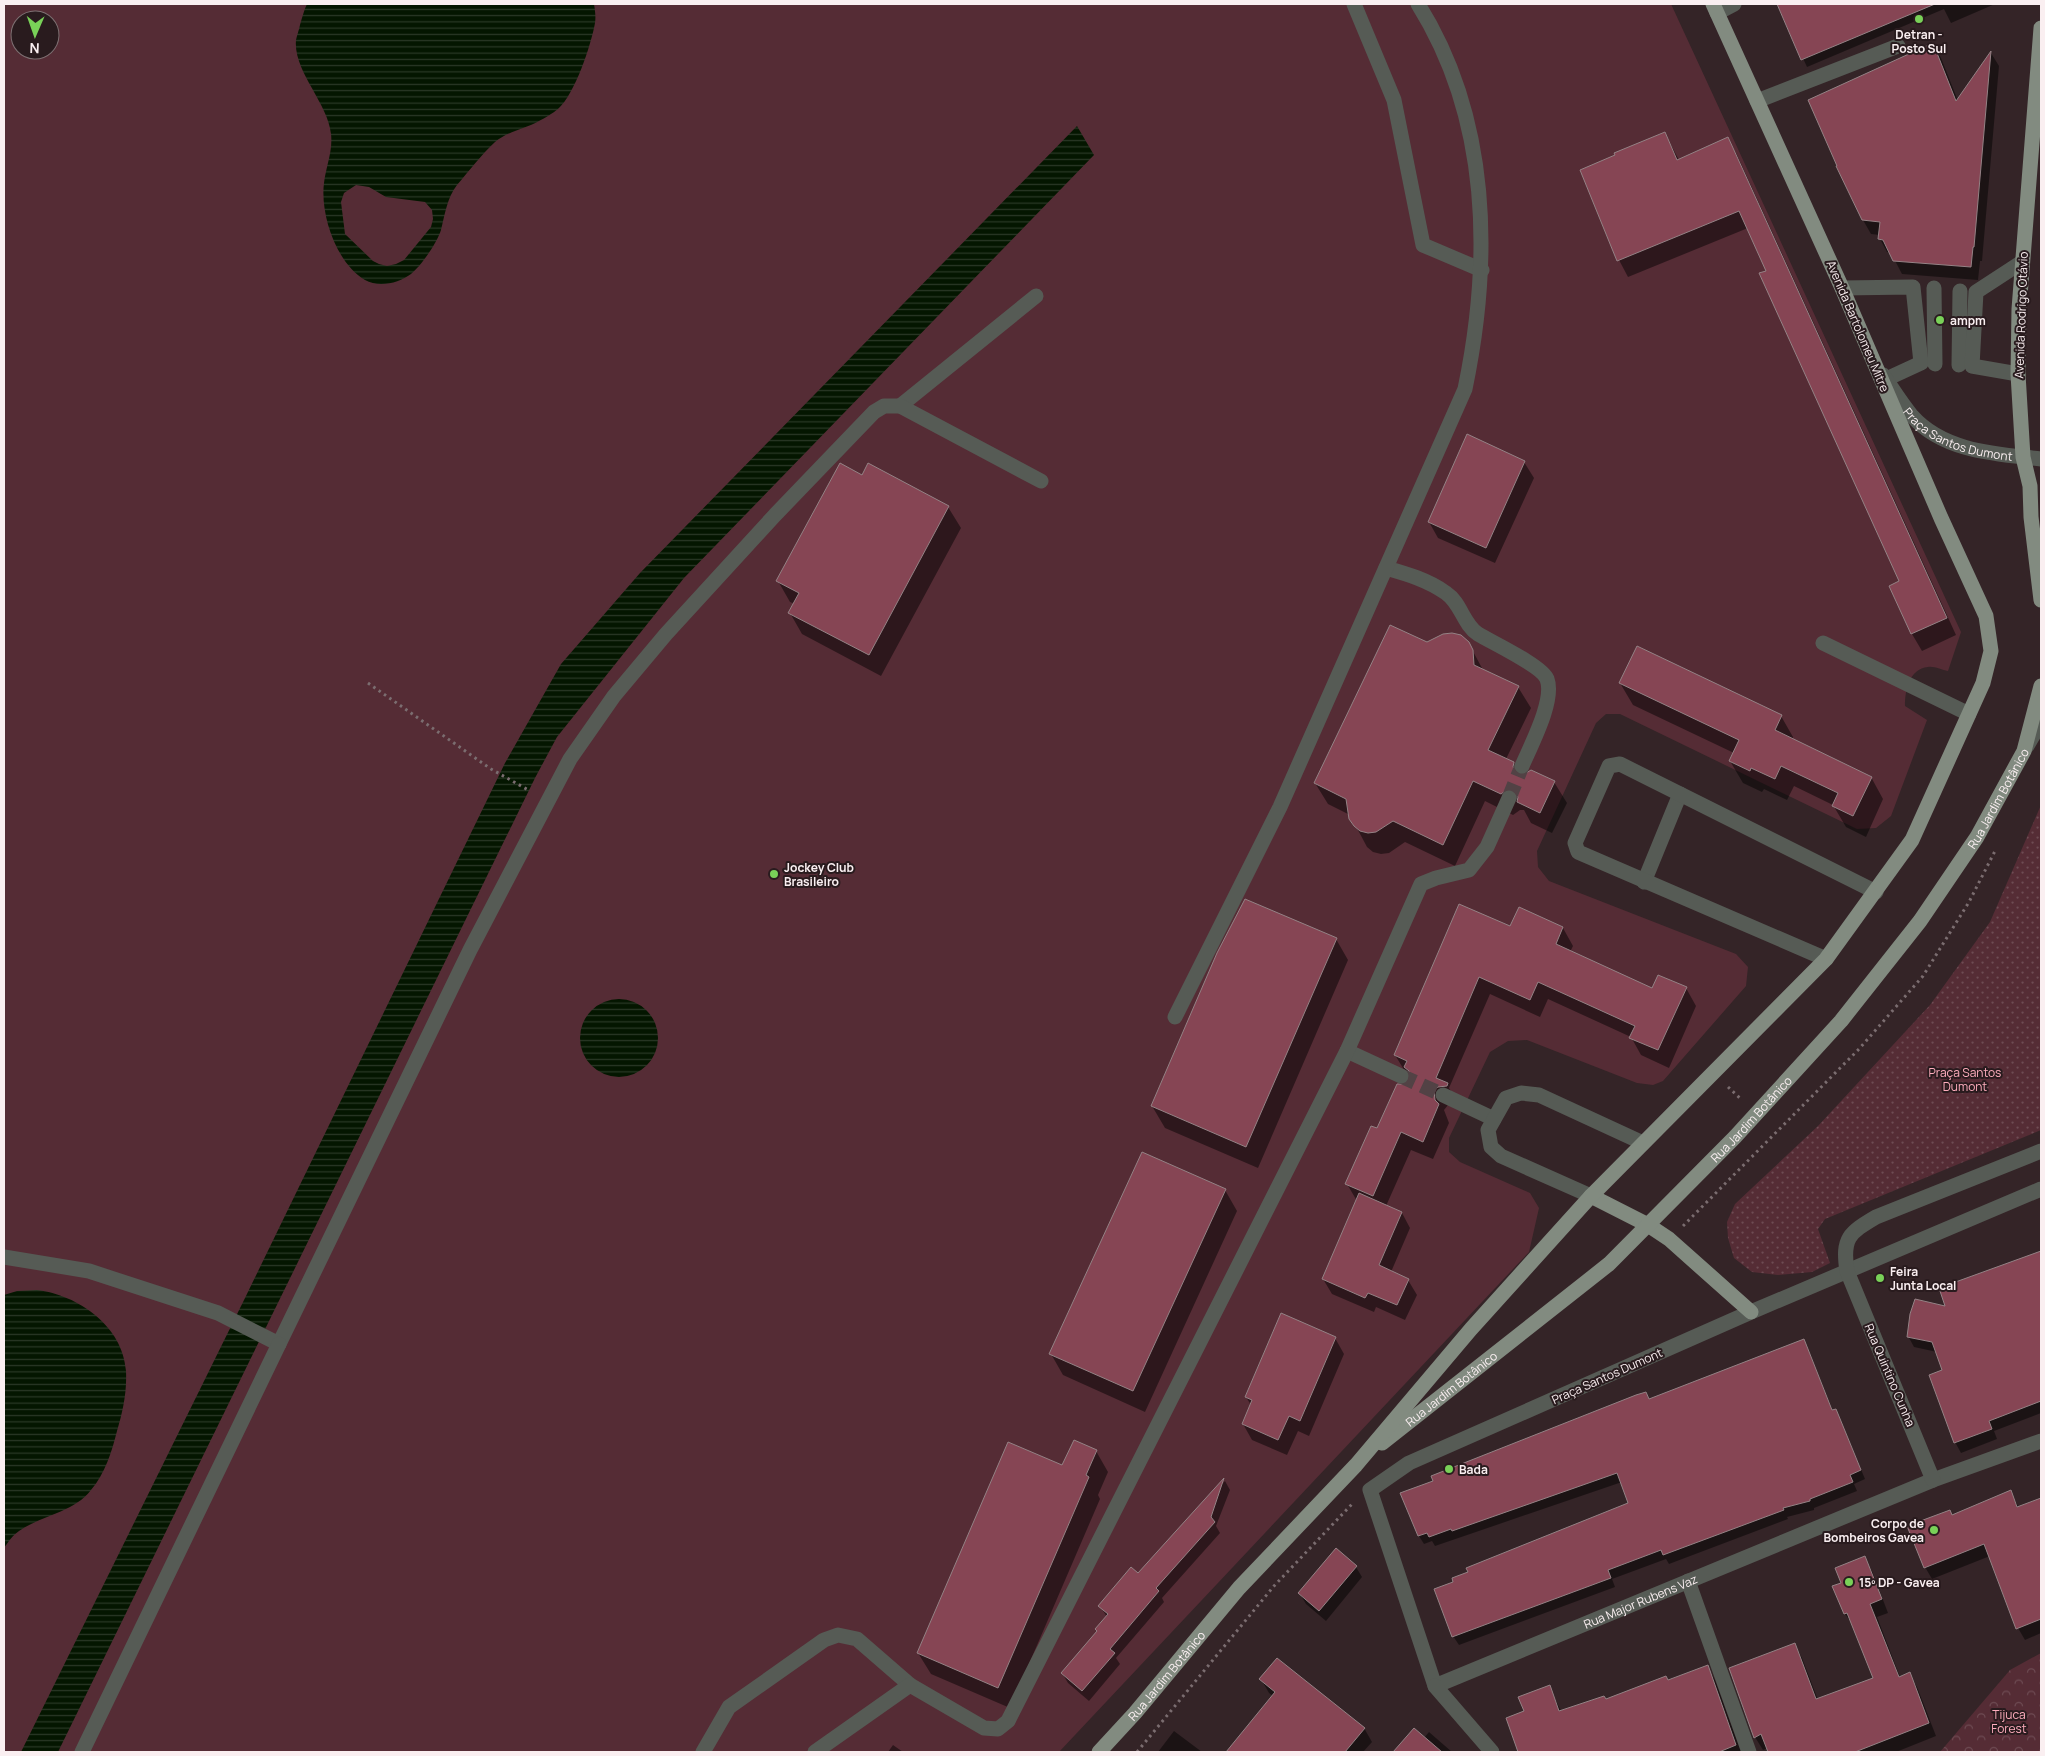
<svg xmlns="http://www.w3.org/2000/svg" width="2045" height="1756" font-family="Manrope,sans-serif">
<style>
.grass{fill:url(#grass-dots)}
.forest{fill:url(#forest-crowns)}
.garden{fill:#552c35;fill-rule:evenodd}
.water{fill:url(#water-rules);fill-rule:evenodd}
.shadow{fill:#0007}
.building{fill:#864554;stroke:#948285}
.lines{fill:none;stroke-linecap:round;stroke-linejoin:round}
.minor-tunnel{stroke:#524245;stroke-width:15;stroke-dasharray:15 8;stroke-linecap:butt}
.path{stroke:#7b6d70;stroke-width:3;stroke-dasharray:2.5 4;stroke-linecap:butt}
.minor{stroke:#565b55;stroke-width:15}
.major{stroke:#828b80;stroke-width:15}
.poi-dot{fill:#79d158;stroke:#291b1e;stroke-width:2}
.labels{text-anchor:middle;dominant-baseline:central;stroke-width:4;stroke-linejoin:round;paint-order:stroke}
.poi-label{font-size:12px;font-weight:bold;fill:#faeff1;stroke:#291b1e;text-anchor:start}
.street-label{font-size:12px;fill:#faeff1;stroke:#291b1e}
.park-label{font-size:12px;fill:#feadbd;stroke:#291b1e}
</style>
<defs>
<pattern id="grass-dots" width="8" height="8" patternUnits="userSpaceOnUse" patternTransform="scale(1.25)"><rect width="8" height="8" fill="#552c35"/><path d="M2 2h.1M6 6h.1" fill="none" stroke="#6e4b53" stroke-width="1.8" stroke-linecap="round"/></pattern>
<pattern id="forest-crowns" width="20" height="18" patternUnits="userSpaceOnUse" patternTransform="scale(1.25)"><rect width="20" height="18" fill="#552c35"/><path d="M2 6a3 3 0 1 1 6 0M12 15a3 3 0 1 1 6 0" fill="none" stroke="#6e4b53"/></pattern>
<pattern id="water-rules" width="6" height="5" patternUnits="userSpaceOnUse" patternTransform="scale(1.25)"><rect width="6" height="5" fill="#041600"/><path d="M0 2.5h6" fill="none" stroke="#2a3826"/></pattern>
</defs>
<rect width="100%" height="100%" fill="#342427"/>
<path class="grass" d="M2041,805V1130L1825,1219L1818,1229L1830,1263L1812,1272L1778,1275L1752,1272L1734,1258L1728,1238L1727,1222L1735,1204L1818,1126L1930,1005L1990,922Z"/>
<path class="forest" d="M2041,1653V1752H1940L2010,1670Z"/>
<path class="garden" d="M4,4H1671L1961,632L1948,671C1942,670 1934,666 1928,667C1909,669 1905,690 1905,706L1927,720L1891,816L1876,828L1857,829L1620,714H1606L1596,723L1537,851L1538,867L1549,881L1736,954L1748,967L1746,986L1663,1081L1653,1085L1637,1083L1527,1040L1508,1041L1490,1052L1449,1138V1152L1460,1162L1530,1193L1539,1208L1529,1252L1059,1752H4ZM20,20H50V50H20Z"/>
<path class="water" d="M307,4H594C595,10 596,17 595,23C591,45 575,94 558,109C553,113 545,118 539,121C525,129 508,131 495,142C482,154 469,171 457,185C447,198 445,214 441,230C437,243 421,266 411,274C399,283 379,288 365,280C336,263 320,214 324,183C326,166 333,151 331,134C328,103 293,71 296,40C297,35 299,30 300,25C302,18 304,10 307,4ZM356,185L369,187L386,197L425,202L432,210L433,219L431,227L404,260L396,264L387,266L379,264L373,261L345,234L341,202L344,193Z
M1077,126L1094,155L684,578L557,737L535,778L58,1752H21L245,1298L505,763L561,664L640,573Z
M580 1038a39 39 0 1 1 78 0a39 39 0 1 1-78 0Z
M37,1290C78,1295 123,1326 126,1371C127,1392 123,1411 117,1431C112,1451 105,1474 91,1490C73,1513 42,1515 19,1531C13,1535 8,1542 4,1548V1295L17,1291Z"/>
<path class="shadow" d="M1778,4H1995L1951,23L1944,9L1807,67Z
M1933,44L1941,58L1958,101L1991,53L1999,66L1982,261H1980L1978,280L1902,274L1891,253L1887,252L1880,239V235L1871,234L1863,220Z
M1665,134L1679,160L1727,138L1737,155L1956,635L1922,651L1912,634L1891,586L1901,581L1748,228L1628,277L1619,260Z
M1524,462L1534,478L1495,563L1438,538L1429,522Z
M862,476L948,507L961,528L881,676L802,634L790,613L795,604L790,602L778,581Z
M1468,642L1483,670L1518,687L1531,708L1506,759L1513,762L1521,776L1554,782L1567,803L1552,833L1531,823L1524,810H1520L1513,815L1485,801L1455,866L1405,842L1389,853L1381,854L1373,852L1367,847L1350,815L1328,804L1315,783L1427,643Z
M1620,683L1781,716L1793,737L1792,740L1871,777L1883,799L1866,837L1846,827L1833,805L1794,786L1787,800L1764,789L1762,792L1743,783L1730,761L1734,753L1633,705Z
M1511,928H1563L1573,946L1570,952L1653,989L1686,988L1696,1006L1669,1068L1641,1055L1631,1037L1548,999L1540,1017L1490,994L1449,1088L1458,1102L1448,1105L1444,1110L1449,1123L1433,1159L1411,1150L1386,1206L1402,1213L1410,1228L1391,1272L1408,1280L1417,1295L1405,1320L1376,1307L1374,1312L1332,1294L1323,1279L1357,1201L1347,1184L1378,1130L1411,1080L1410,1075L1406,1073L1395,1055Z
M1336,939L1348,960L1258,1168L1165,1128L1152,1106Z
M1225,1190L1237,1211L1145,1412L1063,1375L1051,1354Z
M2041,1252V1413L1994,1431L1997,1439L1961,1453L1955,1442L1944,1371L1937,1352L1914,1347L1908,1336L1947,1308L1940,1289Z
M1335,1338L1344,1354L1309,1436L1298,1431L1287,1455L1252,1440L1243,1424L1251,1405L1246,1397Z
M1808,1350L1833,1411L1835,1410L1840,1419L1865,1479L1854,1484L1857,1491L1814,1508V1510L1787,1517L1788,1519L1669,1564L1666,1559L1612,1579L1615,1587L1459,1645L1453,1636L1630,1503L1622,1482L1435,1546L1432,1541L1424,1544L1419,1536L1434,1481L1646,1394L1650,1400Z
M1096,1451L1108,1472L1098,1495L1100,1499L1010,1708L931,1674L918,1653L1063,1467Z
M1225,1481L1230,1490L1216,1526L1220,1533L1162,1598L1164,1602L1116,1658L1120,1664L1089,1701L1068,1683L1062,1673L1098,1632L1107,1617L1100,1606L1138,1575Z
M2010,1492L2019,1508L2041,1499V1569L2034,1572L2041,1593V1633L2025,1640L2018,1628L1990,1556L1932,1579L1925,1567L1952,1516Z
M1864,1558L1872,1571L1888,1613L1877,1617L1900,1677L1909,1674L1917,1687L1936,1736L1896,1752H1769L1768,1748L1763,1750L1755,1737L1795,1645L1802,1658L1818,1700L1875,1678L1854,1626L1845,1614L1853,1612L1842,1583Z
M1356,1567L1362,1577L1326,1621L1306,1604L1300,1594Z
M1707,1666L1715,1680L1741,1752H1521L1508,1719L1525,1712L1549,1687L1561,1711L1606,1701Z
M1261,1679L1364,1728L1372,1742L1363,1752H1228L1273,1696L1269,1693Z
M1174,1731L1202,1752H1158Z
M1429,1732L1452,1752H1403L1399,1747L1424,1738Z
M893,1745L903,1752H888Z"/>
<path class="building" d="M1777,4H1935L1801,60Z
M1933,43L1956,101L1991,51L1974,247H1973L1971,267L1893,261L1883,240L1878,239L1880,222L1862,220L1836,166H1837L1808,100Z
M1665,132L1677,160L1728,137L1947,618L1911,634L1889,586L1899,581L1759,273L1766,271L1739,211L1617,261L1580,170L1615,155L1614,153Z
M1467,434L1525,461L1486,548L1428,522Z
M840,463L862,475L868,463L949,506L869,655L788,613L799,593L776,581Z
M1390,625L1427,642L1443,634L1452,633L1461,635L1469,642L1473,650L1474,665L1519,686L1488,750L1514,762L1513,767L1518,774L1523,775L1531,770L1555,781L1540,813L1517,802L1518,797L1513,790L1508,789L1501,794L1473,781L1443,845L1393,821L1376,832L1368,833L1360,831L1354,826L1349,819L1346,799L1314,783Z
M1637,646L1782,715L1775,730L1872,777L1853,816L1832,806L1838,793L1781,766L1775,779L1751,768L1750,771L1729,761L1739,740L1619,683Z
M1245,899L1337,938L1246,1147L1151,1106L1217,953Z
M1459,904L1510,926L1519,907L1563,927L1556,944L1652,988L1658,975L1687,987L1658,1050L1629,1038L1635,1026L1538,982L1530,1000L1479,977L1436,1078L1448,1083L1447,1086L1438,1087L1434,1091L1435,1100L1439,1104L1423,1142L1401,1132L1373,1196L1345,1184L1371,1126L1377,1128L1397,1084H1406L1410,1079L1409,1071L1404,1067L1407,1061L1394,1055Z
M1142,1152L1226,1189L1133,1391L1049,1354Z
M1359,1193L1402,1212L1379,1265L1409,1279L1397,1305L1368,1293L1365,1298L1322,1279Z
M2041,1251V1401L1989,1421L1992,1429L1954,1443L1929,1375L1942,1370L1932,1342L1907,1337L1910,1314L1915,1299L1945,1306L1939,1288Z
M1281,1313L1336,1337L1300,1421L1289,1416L1278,1440L1242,1424L1252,1400L1245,1397Z
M1804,1339L1832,1410L1836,1409L1861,1470L1850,1475L1853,1482L1810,1499V1501L1783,1508L1784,1510L1663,1555L1661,1550L1608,1570L1611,1578L1452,1637L1434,1589L1453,1582L1452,1578L1468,1572L1466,1568L1628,1503L1617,1473L1452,1531L1451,1529L1429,1537L1427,1533L1418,1536L1400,1493L1433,1481L1431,1476L1636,1395L1646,1392L1649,1399Z
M1074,1440L1097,1450L1086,1475L1089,1477L998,1688L917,1653L1008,1442L1062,1465Z
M1224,1478L1211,1517L1215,1522L1156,1588L1159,1591L1110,1649L1115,1653L1082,1691L1061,1673L1097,1631L1095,1629L1108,1614L1098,1606L1131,1567L1138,1573Z
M2011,1490L2017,1507L2041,1498V1619L2016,1629L1984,1544L1924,1568L1907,1526L1950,1510L1952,1515Z
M1336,1548L1357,1566L1319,1611L1298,1593Z
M1865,1556L1882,1599L1870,1604L1899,1677L1910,1672L1929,1723L1855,1752H1768L1761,1734L1754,1738L1729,1668L1795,1643L1816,1699L1873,1678L1847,1613L1844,1614L1832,1586L1841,1583L1835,1568Z
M1277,1658L1365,1728L1345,1752H1226L1275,1692L1259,1679Z
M1708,1665L1736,1745L1719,1752H1518L1506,1718L1524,1711L1518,1697L1550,1685L1559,1711L1604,1696L1606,1699L1666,1676L1668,1680Z
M1414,1728L1442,1752H1393Z"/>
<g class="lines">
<path class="minor-tunnel" d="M1509,798L1522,766
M1401,1076L1443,1095"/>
<path class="path" d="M368,683L491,769L530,791
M1728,1087L1742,1100
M1683,1226L1859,1049L1923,976L1969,902L1995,851
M1137,1752L1274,1586L1353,1503"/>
<g class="minor">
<path d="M1354,4L1394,100L1423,245L1482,270"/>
<path d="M1717,13L1734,4"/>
<path d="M1757,101L1898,46"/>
<path d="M1842,288L1913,287L1921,363L1882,381"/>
<path d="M1934,288L1935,364"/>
<path d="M1959,365L1960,291"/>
<path d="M2018,374L1972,366L1976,292L2022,262"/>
<path id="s1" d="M1883,375C1892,388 1901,403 1912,416C1944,452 1997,454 2041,459"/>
<path d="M900,406L1036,296"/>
<path d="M1386,568C1407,574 1428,580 1446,593C1461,603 1463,624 1478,634C1493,643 1542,666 1547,679C1555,700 1531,745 1522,766"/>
<path d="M1823,643L1969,714"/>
<path d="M2027,746L2041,722"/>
<path d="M1644,882L1680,794"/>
<path d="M1826,959L1578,852L1575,843L1609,766L1620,764L1876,892"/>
<path d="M1175,1017L1280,807L1465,389C1492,259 1490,119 1418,4"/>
<path d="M1347,1051L1401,1076"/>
<path d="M1443,1095L1494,1119"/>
<path id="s2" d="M2041,1189L1751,1312L1409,1463L1370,1490L1435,1686L1933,1480L2041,1441"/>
<path d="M1591,1196L1501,1156L1491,1147L1488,1130L1506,1098L1521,1093L1539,1095L1643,1143"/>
<path d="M4,1257L89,1271L218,1313L279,1344L470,950L570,759L614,696L666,634L775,515L874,412L884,406H900L1041,481"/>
<path d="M1933,1480L1847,1271C1842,1238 1849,1233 1876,1217L2041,1151"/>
<path d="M1688,1581L1749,1752"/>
<path d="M1435,1686L1492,1752"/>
<path d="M82,1752L279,1344"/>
<path d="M703,1752L729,1707L824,1640L838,1635L857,1639L910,1685"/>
<path d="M815,1752L910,1685L984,1728L998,1729L1008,1721L1347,1051L1421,884L1436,878L1469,870L1487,847L1509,798"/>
</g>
<g class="major">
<path d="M2041,28L2019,309L2018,374L2023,457L2030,486L2031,517L2041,600"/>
<path d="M1591,1196L1648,1225L1669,1239L1751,1312"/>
<path id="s3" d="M1382,1443L1609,1264L1735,1137L1841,1021L1920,921L1977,837L2024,751L2041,686"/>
<path id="s4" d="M1099,1752L1135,1713L1239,1588L1356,1465L1471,1329L1591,1196L1826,959L1912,840L1983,683L1991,651L1986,616L1941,518L1842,288L1713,4"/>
</g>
</g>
<g class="poi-dot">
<circle cx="1919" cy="19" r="5"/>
<circle cx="1940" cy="320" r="5"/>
<circle cx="774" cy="874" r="5"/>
<circle cx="1880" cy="1278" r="5"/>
<circle cx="1449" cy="1469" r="5"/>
<circle cx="1934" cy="1530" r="5"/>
<circle cx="1849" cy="1582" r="5"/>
</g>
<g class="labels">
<g class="poi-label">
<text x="1919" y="34" text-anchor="middle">Detran -<tspan x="1919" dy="14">Posto Sul</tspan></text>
<text x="1950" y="320">ampm</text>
<text x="784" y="867">Jockey Club<tspan x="784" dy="14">Brasileiro</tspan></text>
<text x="1890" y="1271">Feira<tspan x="1890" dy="14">Junta Local</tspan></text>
<text x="1459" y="1469">Bada</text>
<text x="1924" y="1523" text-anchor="end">Corpo de<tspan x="1924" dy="14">Bombeiros Gavea</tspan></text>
<text x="1859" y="1582">15º DP - Gavea</text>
</g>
<g class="street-label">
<text transform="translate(2021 315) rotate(-88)">Avenida Rodrigo Otávio</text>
<text transform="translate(1858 326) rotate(67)">Avenida Bartolomeu Mitre</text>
<text stroke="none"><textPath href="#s1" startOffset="101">Praça Santos Dumont</textPath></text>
<text stroke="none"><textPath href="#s3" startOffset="898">Rua Jardim Botânico</textPath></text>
<text stroke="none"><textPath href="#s3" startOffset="492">Rua Jardim Botânico</textPath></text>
<text transform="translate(1890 1375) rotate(67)">Rua Quintino Cunha</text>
<text transform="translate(1607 1376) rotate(-24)">Praça Santos Dumont</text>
<text stroke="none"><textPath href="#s3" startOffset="88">Rua Jardim Botânico</textPath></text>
<text stroke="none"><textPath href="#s2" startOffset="1165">Rua Major Rubens Vaz</textPath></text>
<text stroke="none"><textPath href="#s4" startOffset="102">Rua Jardim Botânico</textPath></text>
</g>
<g class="park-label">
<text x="1965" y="1072">Praça Santos<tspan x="1965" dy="14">Dumont</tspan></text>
<text x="2009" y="1714">Tijuca<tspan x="2009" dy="14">Forest</tspan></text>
</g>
</g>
<rect width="2045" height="1756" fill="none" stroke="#faeff1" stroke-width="10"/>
<g transform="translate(35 35) rotate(182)"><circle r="24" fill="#291b1e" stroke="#7d7072"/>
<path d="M0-4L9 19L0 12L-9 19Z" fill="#79d158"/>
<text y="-8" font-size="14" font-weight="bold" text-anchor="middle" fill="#faeff1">N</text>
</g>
</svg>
